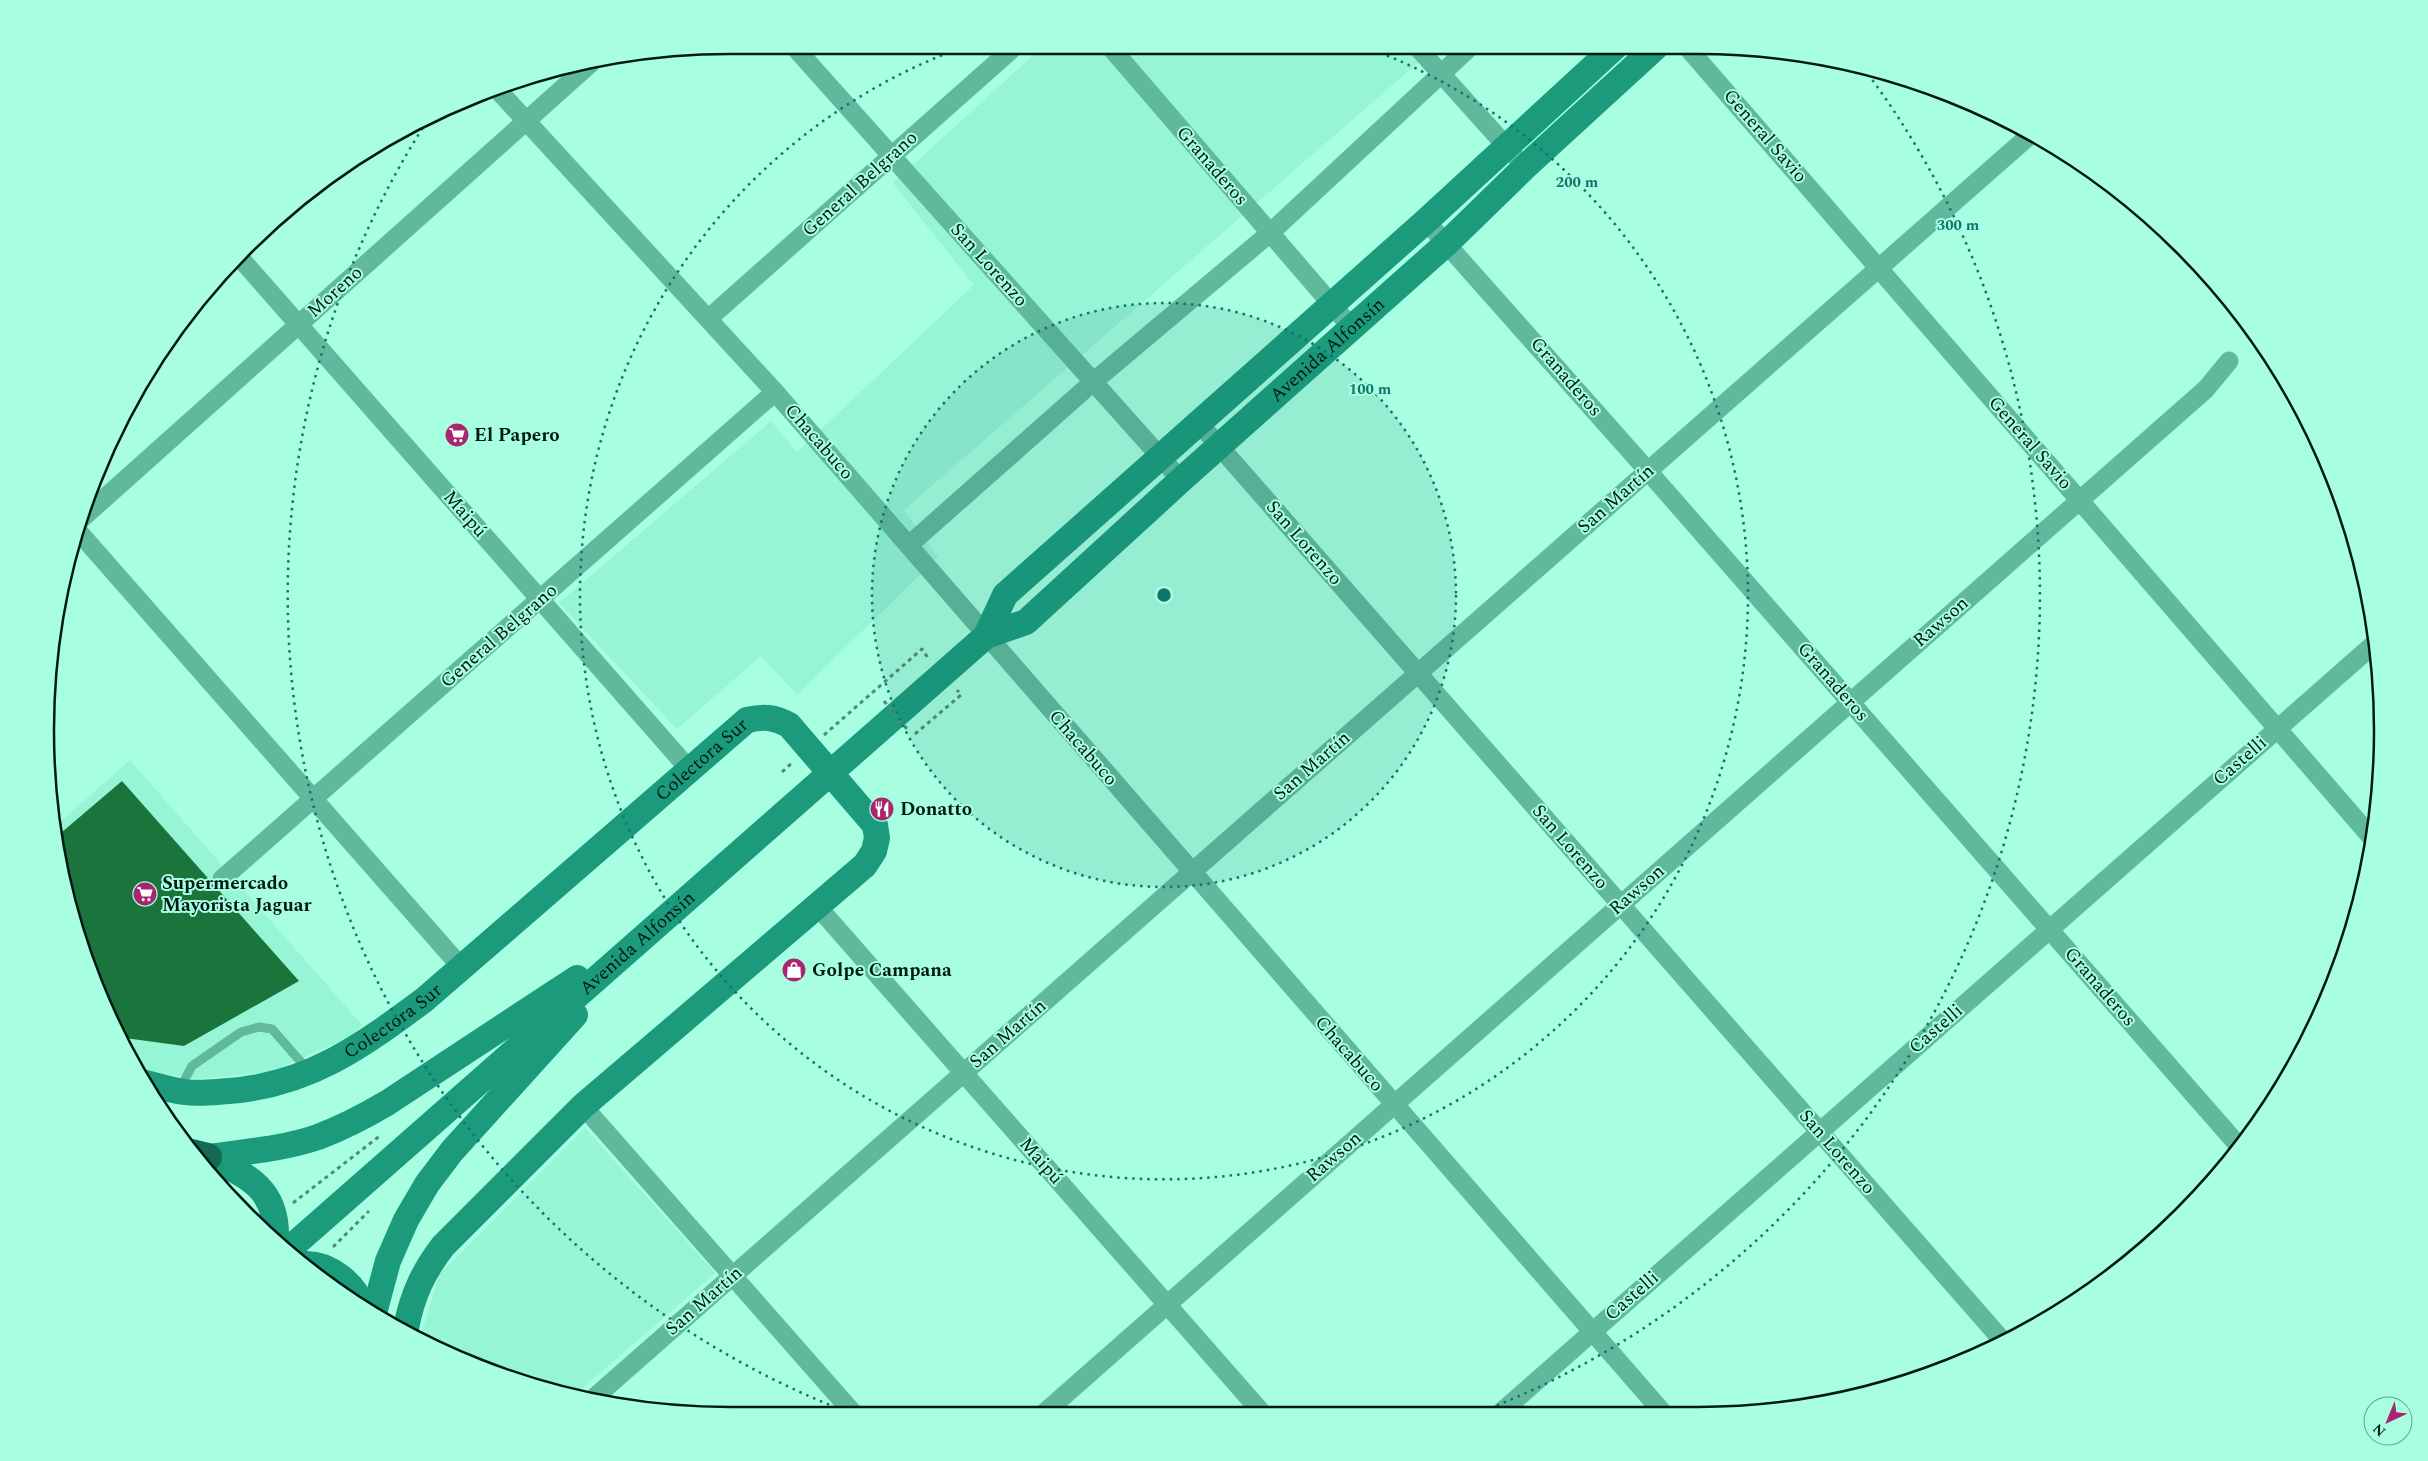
<svg xmlns="http://www.w3.org/2000/svg" width="2428" height="1461" font-family="Spectral,serif">
<style>
.built{fill:#95f5d5}
.building{fill:#1b743c}
.lines{fill:none;stroke-linecap:round;stroke-linejoin:round}
.path{stroke:#528978;stroke-width:3;stroke-dasharray:4 4;stroke-linecap:butt}
.lane{stroke:#61b99d;stroke-width:9}
.street{stroke:#61b99d;stroke-width:19}
.secondary{stroke:#1b9b7b;stroke-width:26}
.highway{stroke:#156953;stroke-width:28}
.path-bridge{stroke:#528978;stroke-width:3;stroke-dasharray:4 4;stroke-linecap:butt}
.ring{fill:none;stroke:#0f766e;stroke-width:2.5;stroke-dasharray:2.5 5}
.labels{text-anchor:middle;dominant-baseline:central;stroke-width:4;stroke-linejoin:round;paint-order:stroke}
.street-label{font-size:19px;fill:#011b14;stroke:#a8fee1}
.poi-label{font-size:19px;font-weight:bold;fill:#011b14;stroke:#a8fee1;text-anchor:start}
.rim{fill:none;stroke:#011b14;stroke-width:2.5}
.centre{fill:#0f766e;stroke:#a8fee1;stroke-width:2.5}
.ring-label{font-size:15px;text-anchor:middle;font-weight:bold;fill:#0f766e;stroke:#a8fee1;stroke-width:4;stroke-linejoin:round;paint-order:stroke}
</style>
<rect width="100%" height="100%" fill="#a8fee1"/>
<path class="built" d="M1435,48L904,510L938,557L797,695L761,656L677,729L559,603L771,421L797,452L974,285L893,183L1040,49Z
M130,760L362,1025L350,1037L271,1072L195,1079L138,1069L116,1034L81,951L53,828Z
M585,1128L715,1273L577,1393L510,1380L421,1336L439,1275Z"/>
<path class="building" d="M122,781L299,981L184,1046L125,1038L116,1034L81,951L55,838Z"/>
<g class="lines">
<path class="path" d="M915,734L961,695L957,690
M824,735L922,649L928,658
M782,772L793,762
M293,1203L381,1135
M333,1247L369,1211"/>
<path class="lane" d="M184,1090L185,1079L192,1066L241,1032L259,1027L272,1029L308,1070"/>
<path class="street" d="M1687,47L2372,838
M1418,48L1514,155
M1112,49L1352,328
M797,50L1181,480
M495,87L775,392L1665,1415
M1426,221L1648,471L2238,1145
M241,259L689,769
M708,319L1012,49
M1198,422L2002,1340
M79,521L591,63
M77,530L462,968
M909,545L1093,382L1270,233L1469,48
M222,879L775,392
M818,907L1264,1415
M583,1106L855,1415
M595,1397L2029,136
M1042,1415L2206,389L2229,361
M1498,1415L2374,644"/>
<g class="secondary">
<path d="M986,636L1005,595L1426,221L1615,47"/>
<path id="s1" d="M146,1083C158,1086 171,1090 184,1092C199,1094 214,1092 229,1091C309,1085 362,1046 424,1000L747,720C764,716 774,717 789,725L875,825L877,838L874,851L865,865L583,1106L443,1246C423,1272 412,1296 406,1328"/>
<path d="M208,1157C244,1152 283,1149 318,1137C342,1128 365,1116 387,1103L577,978"/>
<path d="M208,1158C249,1175 278,1190 276,1240"/>
<path id="s2" d="M288,1250L986,636L1026,622L1181,480L1447,243L1525,167L1656,47"/>
<path d="M305,1264C328,1263 356,1284 362,1307"/>
<path d="M374,1313L388,1261L406,1220L427,1184L452,1151L575,1015"/>
</g>
<path class="highway" d="M192,1153L208,1157"/>
<path class="path-bridge" d="M884,701L907,729"/>
</g>
<circle cx="1164" cy="595" r="292" fill="#0f766e" fill-opacity=".12"/>
<g class="ring">
<circle cx="1164" cy="595" r="292"/>
<path d="M1373 50A584 584 0 1 1 955 50"/>
<path d="M850 1413A876 876 0 0 1 429 118M1868 74A876 876 0 0 1 1478 1413"/>
</g>
<defs>
<symbol id="supermarket-disc" viewBox="-11 -11 22 22"><circle r="9.5" fill="#a82570" stroke="#a8fee1"/><path d="M-6-5.5h2.5l.6 2H6L4.5 2H-2.5L-4.4-4H-6ZM-1.5 3.2a1.3 1.3 0 1 0 .1 0ZM3 3.2a1.3 1.3 0 1 0 .1 0Z" fill="#fff"/></symbol>
<symbol id="restaurant-disc" viewBox="-11 -11 22 22"><circle r="9.5" fill="#a82570" stroke="#a8fee1"/><path d="M-5-6h1v4h1v-4h1v4h1v-4h1v5L-1.5 .5V6h-2V.5L-5-1ZM5-6V6H3V1.5H1.5Q1.5-4 5-6Z" fill="#fff"/></symbol>
<symbol id="shop-disc" viewBox="-11 -11 22 22"><circle r="9.5" fill="#a82570" stroke="#a8fee1"/><path d="M-5-2.5h2.3a2.7 3.5 0 0 1 5.4 0H5L5.5 6h-11ZM-1.5-2.5h3a1.5 2.3 0 0 0-3 0Z" fill="#fff"/></symbol>
</defs>
<g fill-rule="evenodd">
<use href="#supermarket-disc" x="443" y="421" width="28" height="28"/>
<use href="#restaurant-disc" x="868" y="795" width="28" height="28"/>
<use href="#supermarket-disc" x="131" y="880" width="28" height="28"/>
<use href="#shop-disc" x="780" y="956" width="28" height="28"/>
</g>
<g class="labels">
<g class="street-label">
<text transform="translate(1765 136) rotate(49)">General Savio</text>
<text transform="translate(1212 166) rotate(49)">Granaderos</text>
<text transform="translate(860 184) rotate(-42)">General Belgrano</text>
<text transform="translate(989 265) rotate(48)">San Lorenzo</text>
<text transform="translate(335 292) rotate(-42)">Moreno</text>
<text stroke="none"><textPath href="#s2" startOffset="1378">Avenida Alfonsín</textPath></text>
<text transform="translate(1566 377) rotate(49)">Granaderos</text>
<text transform="translate(819 442) rotate(49)">Chacabuco</text>
<text transform="translate(2030 443) rotate(49)">General Savio</text>
<text transform="translate(1616 499) rotate(-41)">San Martín</text>
<text transform="translate(465 514) rotate(49)">Maipú</text>
<text transform="translate(1304 543) rotate(49)">San Lorenzo</text>
<text transform="translate(1941 622) rotate(-41)">Rawson</text>
<text transform="translate(499 636) rotate(-41)">General Belgrano</text>
<text transform="translate(1833 682) rotate(49)">Granaderos</text>
<text transform="translate(1083 748) rotate(49)">Chacabuco</text>
<text stroke="none"><textPath href="#s1" startOffset="670">Colectora Sur</textPath></text>
<text transform="translate(2240 761) rotate(-41)">Castelli</text>
<text transform="translate(1312 766) rotate(-41)">San Martín</text>
<text transform="translate(1570 847) rotate(49)">San Lorenzo</text>
<text transform="translate(1637 890) rotate(-41)">Rawson</text>
<text stroke="none"><textPath href="#s2" startOffset="465">Avenida Alfonsín</textPath></text>
<text transform="translate(2100 987) rotate(49)">Granaderos</text>
<text stroke="none"><textPath href="#s1" startOffset="265">Colectora Sur</textPath></text>
<text transform="translate(1936 1029) rotate(-41)">Castelli</text>
<text transform="translate(1008 1034) rotate(-41)">San Martín</text>
<text transform="translate(1349 1054) rotate(49)">Chacabuco</text>
<text transform="translate(1837 1152) rotate(49)">San Lorenzo</text>
<text transform="translate(1334 1157) rotate(-41)">Rawson</text>
<text transform="translate(1041 1161) rotate(49)">Maipú</text>
<text transform="translate(1632 1296) rotate(-41)">Castelli</text>
<text transform="translate(704 1301) rotate(-41)">San Martín</text>
</g>
<g class="poi-label">
<text x="474" y="435">El Papero</text>
<text x="900" y="809">Donatto</text>
<text x="162" y="883">Supermercado<tspan x="162" dy="22">Mayorista Jaguar</tspan></text>
<text x="812" y="970">Golpe Campana</text>
</g>
</g>
<path d="M0 0H2428V1461H0ZM730 54H1698A676 676 0 0 1 2374 730V731A676 676 0 0 1 1698 1407H730A676 676 0 0 1 54 731V730A676 676 0 0 1 730 54Z" fill="#a8fee1" fill-rule="evenodd"/>
<path class="rim" d="M730 54H1698A676 676 0 0 1 2374 730V731A676 676 0 0 1 1698 1407H730A676 676 0 0 1 54 731V730A676 676 0 0 1 730 54Z"/>
<circle cx="1164" cy="595" r="8" class="centre"/>
<g class="ring-label">
<text x="1577" y="187">200 m</text>
<text x="1958" y="230">300 m</text>
<text x="1370" y="394">100 m</text>
</g>
<g transform="translate(2388 1421) rotate(224)"><circle r="24" fill="#a8fee1" stroke="#65a38f"/>
<path d="M0-4L9 19L0 12L-9 19Z" fill="#a82570"/>
<text y="-8" font-size="14" font-weight="bold" text-anchor="middle" fill="#011b14">N</text>
</g>
</svg>
